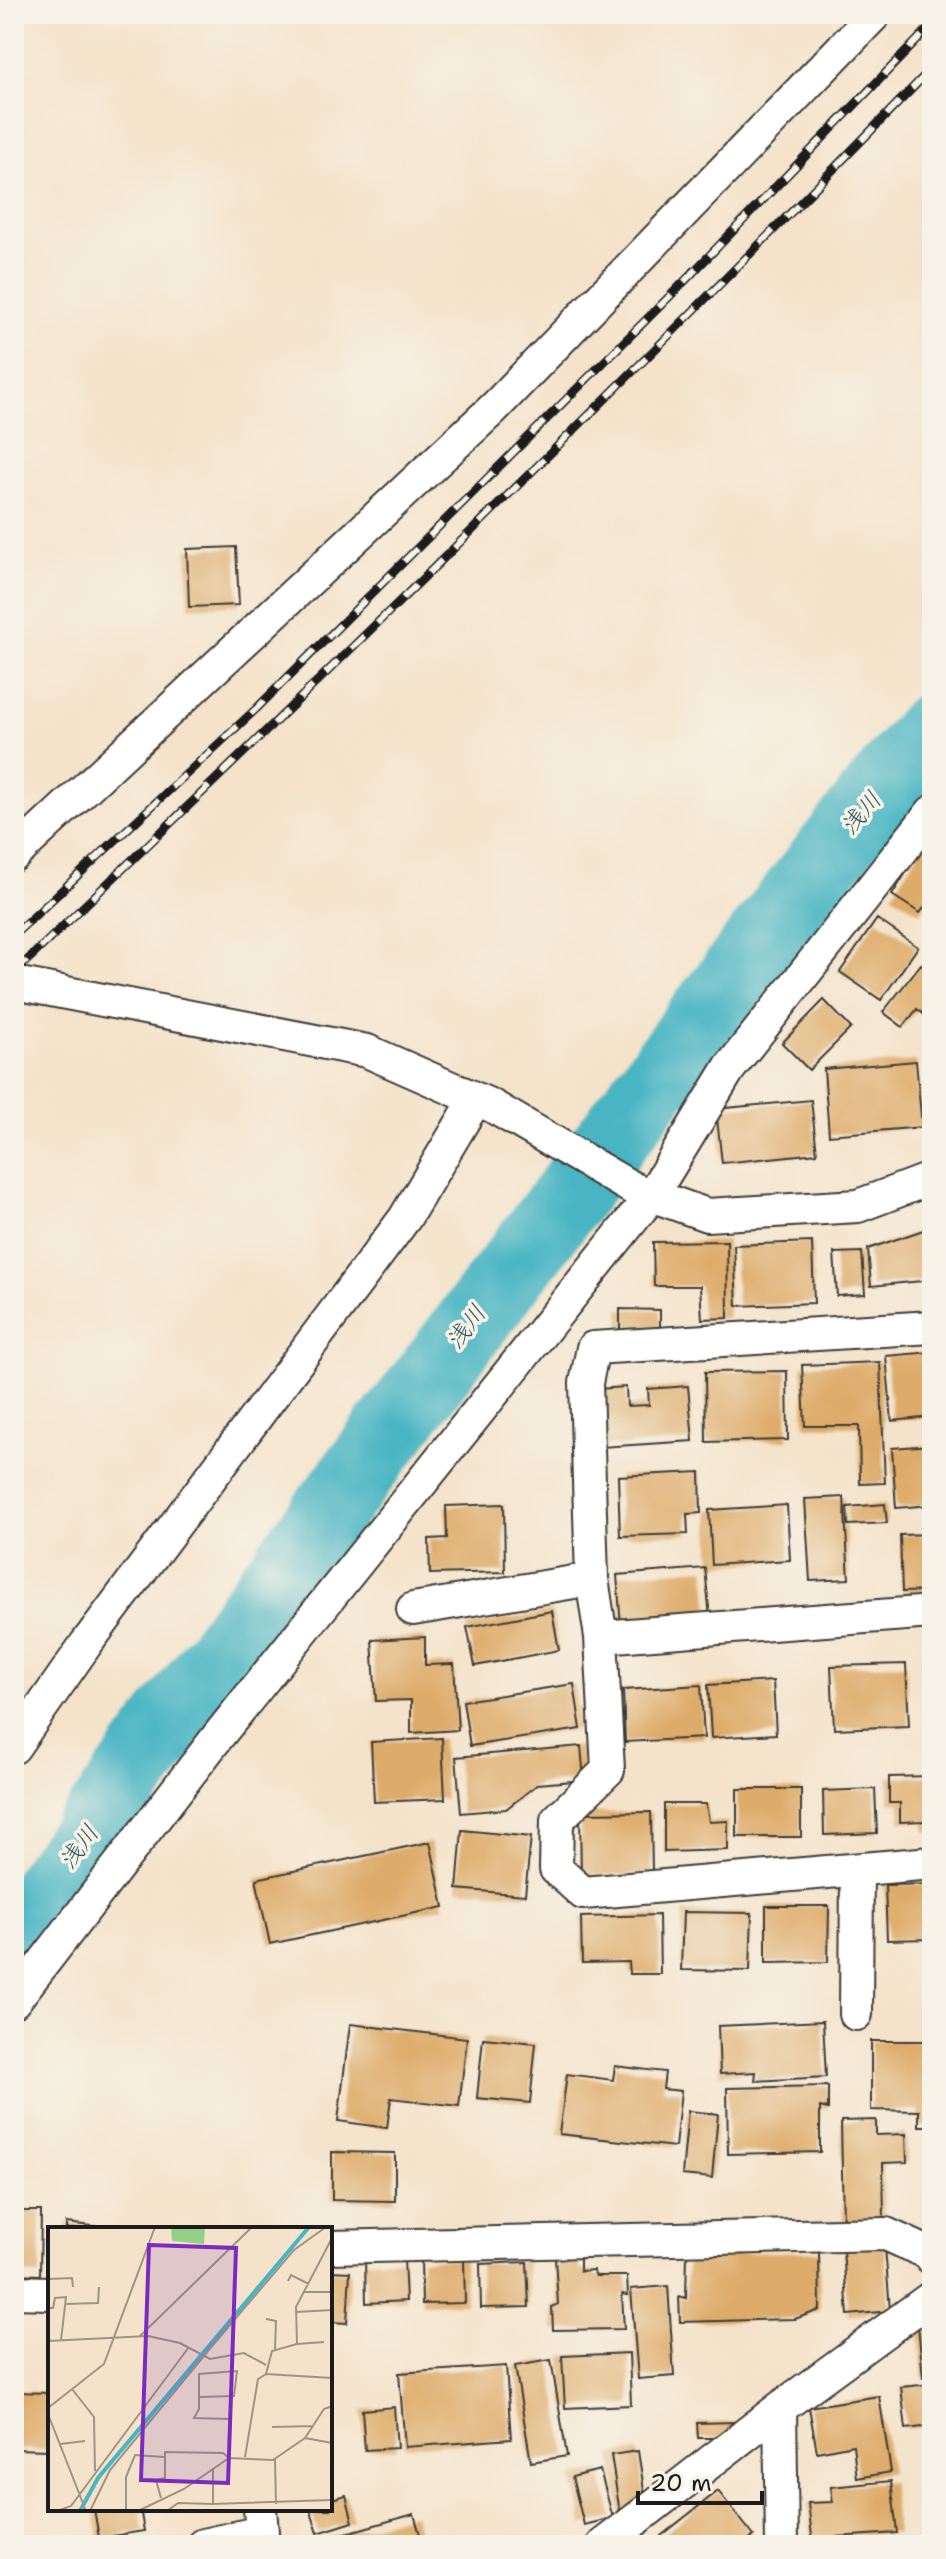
<svg xmlns="http://www.w3.org/2000/svg" width="946" height="2559" font-family="'Shantell Sans','Klee One',sans-serif">
<style>
.lines{fill:none;stroke-linecap:round;stroke-linejoin:round}
.river{stroke:#48b5c3;stroke-width:74}
.building{fill:#deac6a}
.street-casing{stroke:#3c3a36;stroke-width:36}
.street{stroke:#fff;stroke-width:32}
.rail-casing{stroke:#1c1c1c;stroke-width:9}
.rail{stroke:#f7f3e8;stroke-width:6;stroke-dasharray:18;stroke-linecap:butt}
.labels{text-anchor:middle;dominant-baseline:central;stroke-width:7;stroke-linejoin:round;paint-order:stroke}
.water-label{font-size:24px;font-style:italic;fill:#2e595f;stroke:#f7f3e8}
.inset-river{fill:none;stroke:#48b5c3;stroke-width:4}
.inset-road{fill:none;stroke:#9e9384;stroke-width:2}
.view{fill:#7b2cbf;fill-opacity:0.15;stroke:#7b2cbf;stroke-width:4}
.inset-edge{fill:none;stroke:#1c1c1c;stroke-width:4}
</style>
<rect width="100%" height="100%" fill="#f7f3e8"/>
<filter id="ink" filterUnits="userSpaceOnUse"><feTurbulence type="fractalNoise" baseFrequency=".0125" numOctaves="2"/><feDisplacementMap in="SourceGraphic" scale="16" xChannelSelector="R" yChannelSelector="G"/><feConvolveMatrix kernelMatrix="1 2 1 2 8 2 1 2 1" color-interpolation-filters="sRGB"/></filter>
<filter id="wash" filterUnits="userSpaceOnUse"><feTurbulence type="fractalNoise" baseFrequency=".006" numOctaves="4" result="noise"/><feDisplacementMap in="SourceGraphic" scale="32" xChannelSelector="R" yChannelSelector="G"/><feGaussianBlur stdDeviation="1.8" result="paint"/><feColorMatrix in="noise" values="0 0 0 0 0 0 0 0 0 0 0 0 0 0 0 0 0 1.4 0 .05"/><feComposite in="paint" operator="in"/></filter>
<g filter="url(#wash)">
<rect width="100%" height="100%" fill="#f4e3ca"/>
<g class="lines">
<path class="river" d="M14,1936C202,1677 396,1422 590,1168C702,1020 812,871 932,729"/>
</g>
<g id="blocks">
<path class="building" d="M236,547L239,605L189,607L187,549Z
M925,842L932,846V897L920,913L892,895Z
M877,919L918,947L881,1000L840,972Z
M921,964L932,972V1021L917,1009L903,1027L883,1012Z
M824,1000L851,1028L809,1070L782,1043Z
M916,1061L922,1127L829,1135L824,1069Z
M811,1100L817,1153L722,1163L716,1109Z
M932,1227V1280L871,1286L868,1249Z
M727,1241L728,1318L702,1319L700,1286H654L653,1242Z
M812,1242L814,1303L737,1306L734,1245Z
M862,1252L865,1294L837,1296L834,1253Z
M620,1309L660,1310V1330H620Z
M932,1352V1417L892,1421L886,1356Z
M880,1362L885,1483L860,1484L859,1426H805L802,1365Z
M787,1371L788,1440L706,1442L705,1372Z
M688,1386L693,1441L601,1447L597,1389L626,1387L627,1406L649,1405L648,1389Z
M932,1445V1505L896,1508L892,1448Z
M700,1472L701,1513L687,1514L688,1534L620,1536L618,1476Z
M844,1497L849,1579L810,1581L805,1499Z
M504,1504L505,1572L430,1574L429,1539L447,1538L446,1506Z
M885,1504L887,1523L848,1525L847,1507Z
M787,1505L790,1560L712,1565L709,1510Z
M932,1534V1591L902,1592L900,1535Z
M705,1568L710,1618L621,1626L617,1575Z
M552,1611L559,1650L475,1666L467,1627Z
M425,1637V1665L454,1664L458,1730L411,1733V1700L376,1701L372,1640Z
M906,1664L909,1726L834,1729L831,1666Z
M773,1681L776,1734L711,1738L708,1685Z
M574,1684L581,1729L470,1746L463,1701Z
M701,1685L704,1738L625,1742L623,1690Z
M442,1738L445,1799L374,1802L371,1742Z
M581,1746L584,1780L538,1784L506,1809L461,1813L456,1757Z
M932,1776V1831L925,1832V1821L900,1822V1803H889V1777Z
M737,1789H801V1837H737Z
M875,1789L877,1833L824,1835L823,1791Z
M664,1804H706L709,1822L728,1821V1850L664,1852Z
M651,1812L652,1874L581,1876L580,1813Z
M462,1830L531,1837L525,1895L457,1889Z
M430,1842L444,1907L270,1944L256,1879Z
M932,1884V1939L887,1940L885,1885Z
M766,1906H829L828,1962L766,1963Z
M683,1912L752,1913L750,1971L681,1970Z
M659,1915L660,1974H630L629,1962L582,1963L581,1917Z
M823,2021L826,2077L755,2081L756,2072L720,2074L718,2026Z
M350,2024L467,2038L459,2106L391,2098L387,2128L338,2121Z
M483,2038L536,2043L530,2103L477,2098Z
M871,2041H932V2126H919V2111L871,2110Z
M615,2066L665,2072L663,2089L681,2091L675,2147L559,2134L567,2074L613,2080Z
M828,2086V2109L820,2107V2152L728,2154L727,2088Z
M688,2111L718,2114L712,2178L682,2175Z
M876,2120V2135L906,2134L907,2162L883,2163L884,2223H843L841,2121Z
M332,2152L395,2153V2201L332,2200Z
M14,2211H41L40,2275L14,2274Z
M66,2223L100,2227V2229H66Z
M885,2246L890,2311L848,2315L843,2250Z
M819,2251L820,2310L795,2319L680,2322L679,2296L686,2298L687,2254Z
M580,2257V2271L593,2270L596,2276H627L628,2295L622,2294L624,2329L553,2330L552,2307L558,2304L555,2258Z
M404,2259L406,2301L366,2303L365,2260Z
M421,2259H464L465,2303L422,2304Z
M527,2262L529,2307L481,2308L480,2264Z
M330,2271L350,2272L347,2323L330,2322Z
M668,2286L674,2376L638,2379L631,2289Z
M932,2323V2377L923,2378L918,2325Z
M629,2353L631,2405L565,2408L562,2356Z
M551,2360L567,2456L531,2462L515,2366Z
M506,2366L511,2439L405,2447L399,2373Z
M932,2384V2426L906,2429L901,2387Z
M14,2392L50,2393V2450L14,2449Z
M879,2396L891,2472L857,2478L853,2445L817,2452L809,2407Z
M394,2407L397,2448L365,2450L362,2410Z
M735,2422V2438H698L697,2423Z
M638,2451L647,2509L620,2513L611,2455Z
M600,2470L613,2518L584,2525L572,2477Z
M891,2481L897,2533L837,2537L838,2545H813L808,2503L833,2502L831,2487Z
M718,2491L754,2536L743,2545H668L661,2536Z
M346,2495L353,2522L318,2533L310,2509H330V2500Z
M94,2509H149L141,2514L144,2531L99,2538Z
M414,2514L423,2545H327L325,2539Z
M501,2539L502,2545H480V2544Z"/>
</g>
</g>
<g filter="url(#ink)">
<use href="#blocks" fill-opacity="0" stroke="#3c3a36" stroke-width="2"/>
<g class="lines">
<defs>
<path id="street" d="M14,855L494,408L875,14
M14,986L25,985L367,1051L492,1106L634,1189L707,1215L858,1206L932,1178
M932,1327L593,1348L586,1383L592,1579L601,1637L608,1770L557,1820L556,1869L583,1893L932,1863
M413,1609L592,1579
M601,1637L932,1612
M14,1747L86,1644L405,1218L476,1099
M14,2001L219,1735L652,1195L729,1069L932,812
M856,2014L857,1871
M330,2247L886,2234L928,2253L932,2259
M14,2292L50,2293
M780,2408L782,2545
M203,2545L262,2532L260,2509
M603,2545L780,2408L932,2297"/>
</defs>
<use href="#street" class="street-casing"/>
<use href="#street" class="street"/>
<defs>
<path id="rail" d="M14,935L256,709L677,289L932,25
M14,973C325,676 633,377 932,68"/>
</defs>
<use href="#rail" class="rail-casing"/>
<use href="#rail" class="rail"/>
</g>
</g>
<g class="labels">
<g class="water-label">
<text transform="translate(861 813) rotate(-50)">浅川</text>
<text transform="translate(466 1327) rotate(-53)">浅川</text>
<text transform="translate(79 1847) rotate(-54)">浅川</text>
</g>
</g>
<g transform="translate(48 2227)">
<rect width="284" height="284" fill="#f4e3ca"/>
<path d="M123,0H157L156,17L124,14Z" fill="#92d086"/>
<path class="inset-river" d="M32,284L50,251L261,0"/>
<path class="inset-road" d="M0,52L24,51L25,60M240,54L243,48L261,57M255,65H284M17,77L50,76L51,60M0,81H5L7,71L18,70L13,113M248,85L284,83M218,92L228,94L227,122M92,109L204,0M0,114L100,109L132,116L162,132L196,126L218,138M249,117L276,115M218,147L284,151M24,162L46,190L47,244M151,170L186,169L189,144L151,147V182L146,191L183,192M0,181L56,137L107,0M0,187L38,284M224,200L265,199M257,211L284,216M12,217L37,214M197,230L210,152L218,147L224,124L249,117L248,80L284,11M227,232L228,277M165,241V277L284,273M113,271L108,253L117,251V225L175,226L181,231M9,284L23,279L141,120M42,284L62,243L165,118L246,23L278,0M78,284V250L87,228L116,230M90,284L136,262L181,231L225,233L257,211L276,182L284,179M119,284L130,276L165,277"/>
<path class="view" d="M101,18L188,21L180,256L93,253Z"/>
<rect width="284" height="284" class="inset-edge"/>
</g>
<rect width="946" height="2559" fill="none" stroke="#f7f3e8" stroke-width="48"/>
<path d="M638 2491v12h124v-12" fill="none" stroke="#1c1c1c" stroke-width="4"/>
<text x="650" y="2491" font-size="24" fill="#1c1c1c" stroke="#f7f3e8" stroke-width="6" paint-order="stroke">20 m</text>
</svg>
